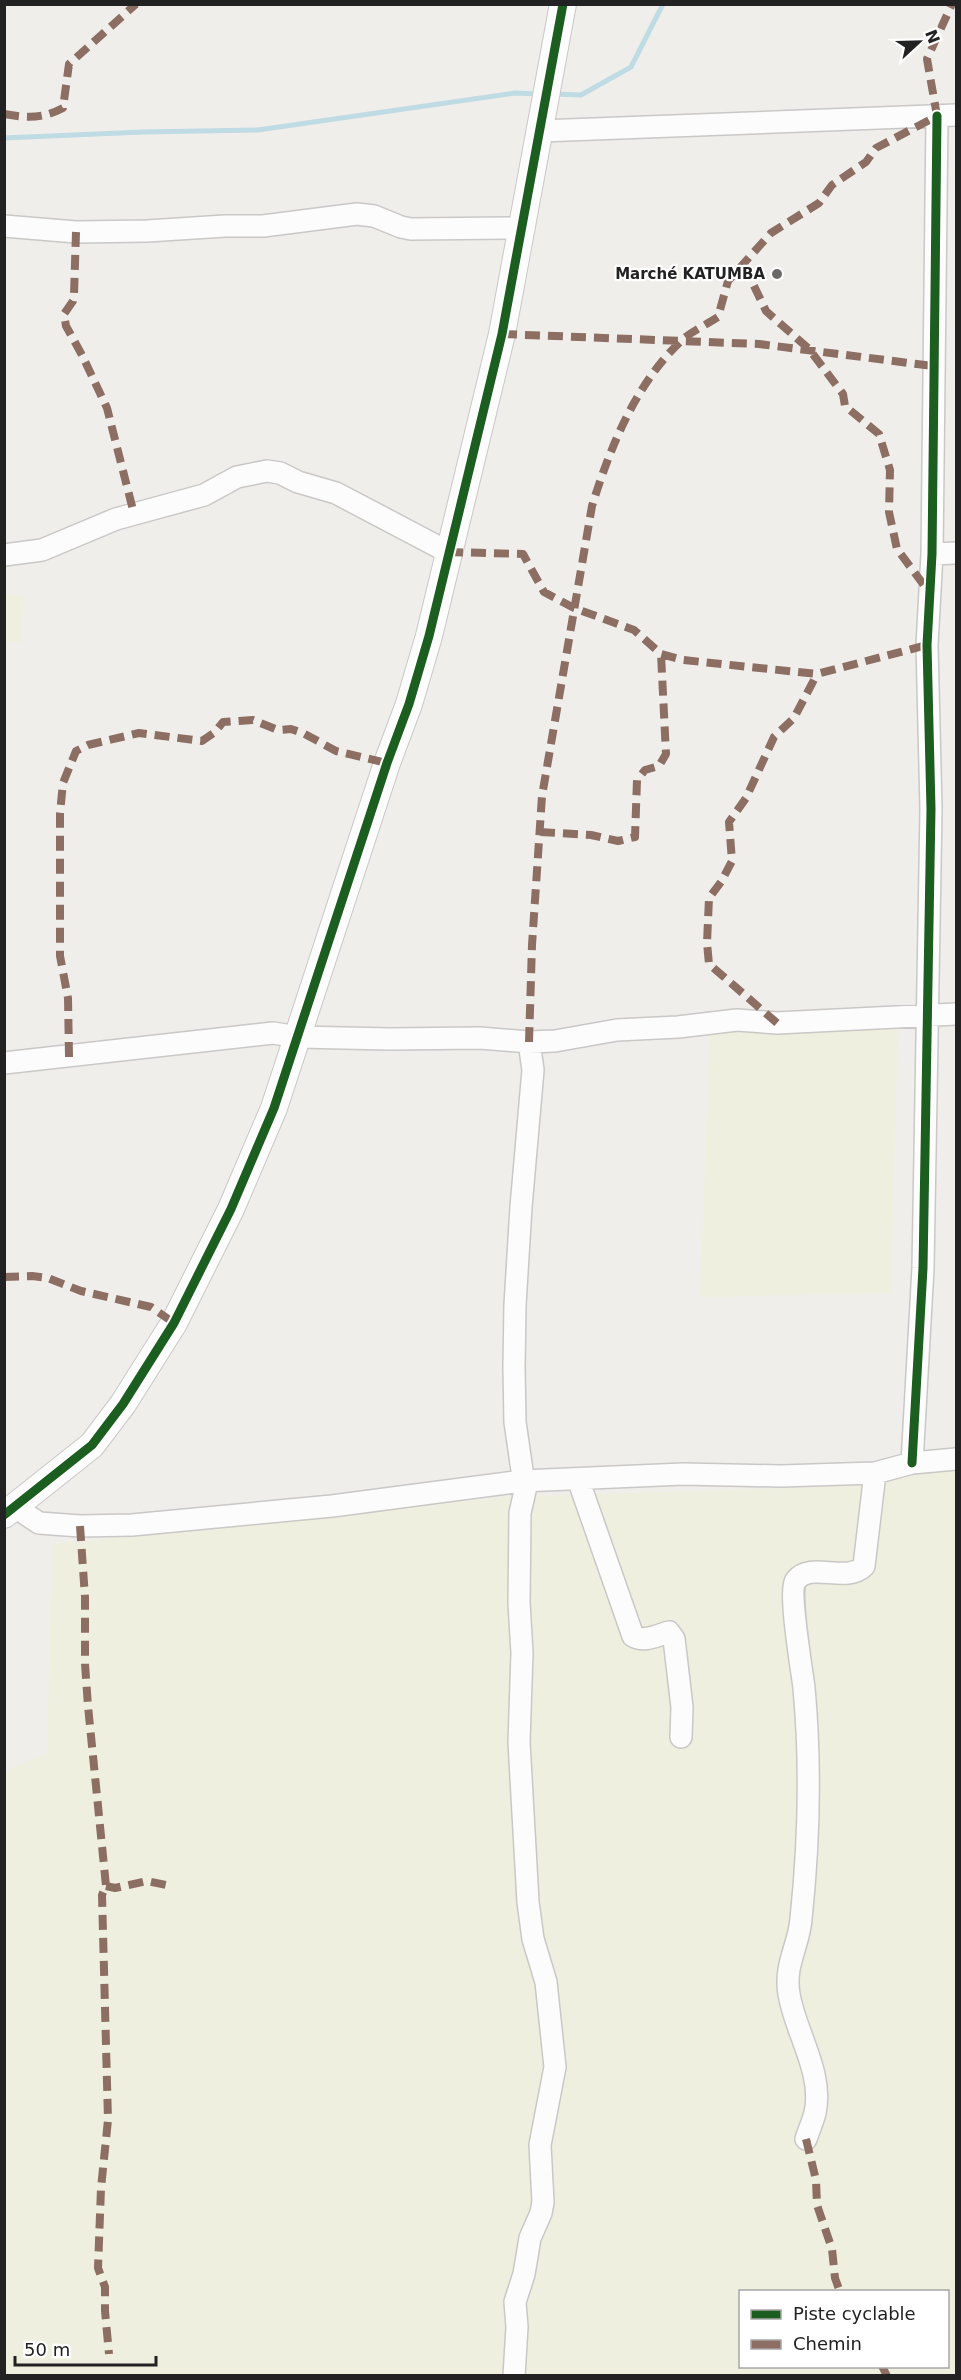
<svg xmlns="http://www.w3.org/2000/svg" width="961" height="2380" font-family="'DejaVu Sans',sans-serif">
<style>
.farmland{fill:#efefdf;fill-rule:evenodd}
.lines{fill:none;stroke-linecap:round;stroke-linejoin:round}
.stream{stroke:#bfdbe3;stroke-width:5}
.minor-casing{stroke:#c9c8c7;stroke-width:24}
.tertiary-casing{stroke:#c9c8c7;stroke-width:28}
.minor{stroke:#fdfcfc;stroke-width:21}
.tertiary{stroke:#fdfcfc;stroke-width:26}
.quiet{stroke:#8d6e63;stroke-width:8;stroke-dasharray:15 8;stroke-linecap:butt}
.cycleway-casing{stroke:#fff;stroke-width:13}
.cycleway{stroke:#1b5e20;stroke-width:9}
.poi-dot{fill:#6a6968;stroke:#fff;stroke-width:2}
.labels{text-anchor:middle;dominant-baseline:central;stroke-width:4.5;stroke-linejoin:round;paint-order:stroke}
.poi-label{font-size:15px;font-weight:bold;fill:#222;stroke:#fff;text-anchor:end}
</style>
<rect width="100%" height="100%" fill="#f0eeeb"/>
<path class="farmland" d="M5,595L23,596L22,643L5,642Z
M898,1023L891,1293L700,1297L710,1030Z
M940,1466H956V2375L5,2376V1771L47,1753L52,1544L503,1497L852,1486ZM740,2292H948V2366H740Z"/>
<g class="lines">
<path class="stream" d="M554,94L581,95L631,67L663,4
M4,138L143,132L258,130L515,93L539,94"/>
<defs>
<path id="minor" d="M541,131L956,115
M4,226L76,232L147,231L225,226H263L357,214L374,216L401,227L411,229L522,228
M932,554L956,553
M4,555L42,550L116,519L204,495L237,477L267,471L280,473L298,482L336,493L448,552
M4,1063L273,1033L299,1037L389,1039L480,1038L529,1042L555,1041L617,1030L678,1027L737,1020L777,1023L956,1014
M912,1463L923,1268L931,809L927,645L932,554L937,116
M578,1479L633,1636C644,1643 658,1635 669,1632L674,1639L682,1707L681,1737
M15,1507L39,1523L80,1526L132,1525L332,1506L522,1481L683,1474L781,1476L875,1473L912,1463L956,1459
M806,2139C809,2130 813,2121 815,2113C824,2073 795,2032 789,1994C784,1964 799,1946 801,1919C809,1843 811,1764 804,1688C802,1671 788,1590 796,1580C811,1561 846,1584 864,1566L875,1473
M514,2376L517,2327L515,2302L524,2274L530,2238L541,2213L543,2202L540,2145L555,2067L546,1982L533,1939L528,1902L519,1742L522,1653L519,1603L520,1513L525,1491L515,1422L514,1367L515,1305L521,1207L533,1070L529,1042"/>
<path id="tertiary" d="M4,1515L92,1445L123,1404L174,1323L231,1209L274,1108L387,763L409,704L429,636L502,334L563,4"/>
</defs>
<use href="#minor" class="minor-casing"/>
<use href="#tertiary" class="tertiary-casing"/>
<use href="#minor" class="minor"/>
<use href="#tertiary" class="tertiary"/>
<path class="quiet" d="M4,114C27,118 42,119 63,108L69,64L136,4
M76,232L74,295L73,301L64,314L66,326L82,355L107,408L134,514
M744,265L766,311L809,349L843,394L845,406L879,434L890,470L889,512L897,549L929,592
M502,334L759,344L933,366
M448,552L523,554L544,592L574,608L634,630L661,654L683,660L817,674L927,645
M540,832L591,835L618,841L635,837L637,780L645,770L659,766L666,754L661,654
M777,1023L709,964L707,943L709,898L721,882L732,861L729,822L746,798L774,737L794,718L817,674
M529,1042L532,945L542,796L592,506C610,448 635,385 680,342C690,332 706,325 718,317L728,281L771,233L819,203L832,185L866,162L876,148L937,116L927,59L952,4
M69,1057L68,998L60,956V813L63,783L76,751L88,745L139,733L202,741L215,732L223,722L253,720L278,730L291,729L303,733L336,751L387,763
M4,1277L32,1276L48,1278L81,1291L151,1307L174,1323
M80,1526L85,1597V1664L88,1706L106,1886L102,1895L108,2120L101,2188L98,2268L105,2287V2311L109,2354
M106,1886L115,1888L147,1881L171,1886
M806,2139L816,2180L817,2205L832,2249L835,2278L840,2292
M882,2366L887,2376"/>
<defs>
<path id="cycleway" d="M912,1463L923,1268L931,809L927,645L932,554L937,116
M4,1515L92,1445L123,1404L174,1323L231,1209L274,1108L387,763L409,704L429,636L502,334L563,4"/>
</defs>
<use href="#cycleway" class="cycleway-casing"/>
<use href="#cycleway" class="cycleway"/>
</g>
<circle class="poi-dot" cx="777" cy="274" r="6"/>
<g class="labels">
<g class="poi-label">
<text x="765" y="274">Marché KATUMBA</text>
</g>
</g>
<rect width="961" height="2380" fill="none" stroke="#222222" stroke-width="12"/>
<rect x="739" y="2290" width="210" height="78" fill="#ffffff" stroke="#a7a7a7" stroke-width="1.5"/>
<rect x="751" y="2310" width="30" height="9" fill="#1b5e20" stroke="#a7a7a7" stroke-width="1.5"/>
<text x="793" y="2320" font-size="18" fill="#222222">Piste cyclable</text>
<rect x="751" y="2340" width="30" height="9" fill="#8d6e63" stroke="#a7a7a7" stroke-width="1.5"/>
<text x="793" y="2350" font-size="18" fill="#222222">Chemin</text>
<g transform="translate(919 42) rotate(68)" stroke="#ffffff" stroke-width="4.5" paint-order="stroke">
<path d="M0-4.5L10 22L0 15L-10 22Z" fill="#222222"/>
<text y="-9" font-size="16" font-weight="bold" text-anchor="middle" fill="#222222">N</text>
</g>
<path d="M15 2356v9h141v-9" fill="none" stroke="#222222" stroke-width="3"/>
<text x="24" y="2356" font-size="18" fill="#222222" stroke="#ffffff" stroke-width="4.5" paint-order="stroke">50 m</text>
</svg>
